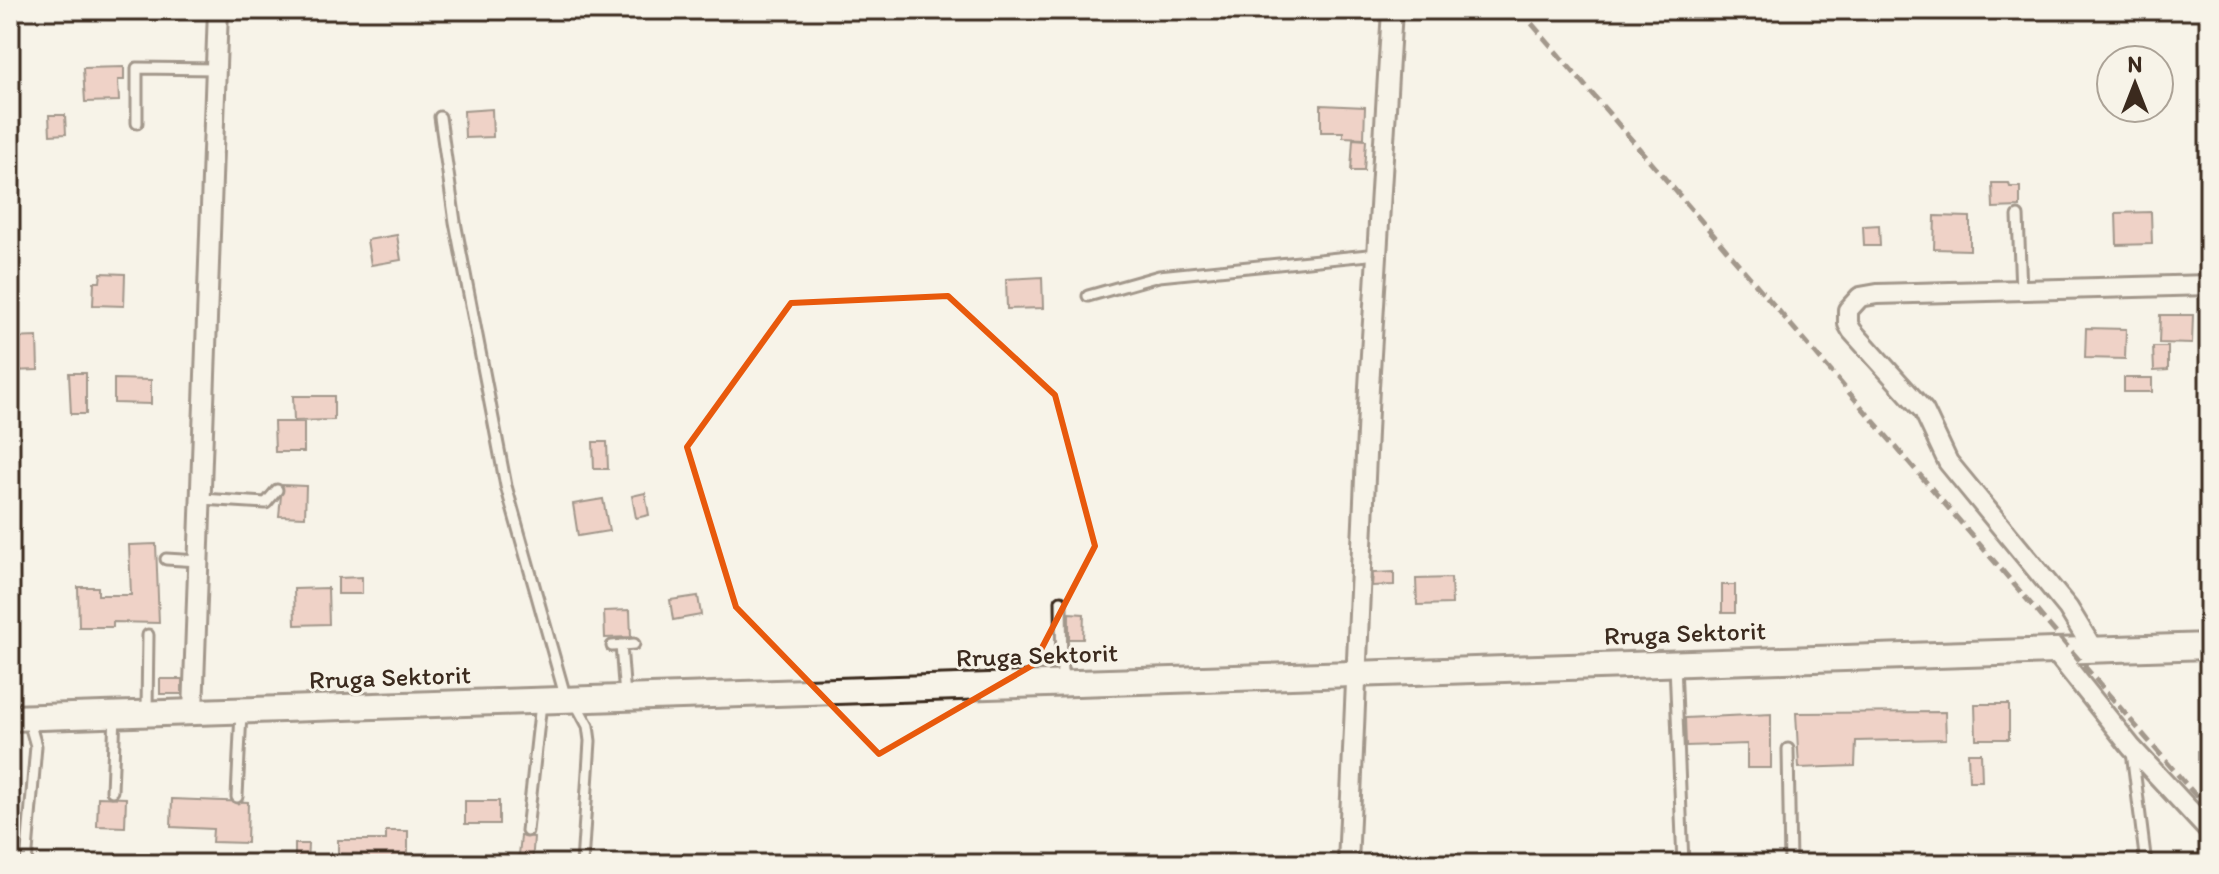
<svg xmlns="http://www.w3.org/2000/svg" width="2219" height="874" font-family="Itim,sans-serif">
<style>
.building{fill:#e4ab9f;stroke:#3b2a1e;stroke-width:2}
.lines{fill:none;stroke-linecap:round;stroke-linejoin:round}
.service-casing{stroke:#3b2a1e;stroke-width:15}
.minor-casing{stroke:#3b2a1e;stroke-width:24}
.tertiary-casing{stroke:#3b2a1e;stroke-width:30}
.service{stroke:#f7f3e8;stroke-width:9}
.minor{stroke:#f7f3e8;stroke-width:18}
.tertiary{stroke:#f7f3e8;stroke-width:24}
.rail{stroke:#3b2a1e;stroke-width:5;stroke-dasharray:12 6;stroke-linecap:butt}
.marked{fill:none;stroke:#e8590c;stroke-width:6;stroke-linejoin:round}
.labels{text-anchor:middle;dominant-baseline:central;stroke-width:6;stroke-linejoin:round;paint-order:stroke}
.street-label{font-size:26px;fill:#3b2a1e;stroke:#f7f3e8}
</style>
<rect width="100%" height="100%" fill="#f7f3e8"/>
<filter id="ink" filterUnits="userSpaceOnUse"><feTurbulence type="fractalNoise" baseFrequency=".0125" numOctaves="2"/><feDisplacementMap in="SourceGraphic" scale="16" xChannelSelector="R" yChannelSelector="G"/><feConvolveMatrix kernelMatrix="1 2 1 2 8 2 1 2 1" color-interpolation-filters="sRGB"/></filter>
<g filter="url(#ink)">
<path class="building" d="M124,67V80H118L119,101L85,102L83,68Z
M1321,105L1365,107L1364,138L1343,137V132H1321Z
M492,109L493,137L465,138L464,111Z
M49,115H65L66,134L50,135Z
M1353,139L1366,140L1364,171H1351Z
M1992,183H2009L2010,187H2020V207L1993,208Z
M2151,212L2152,244L2117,245L2116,213Z
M1935,216L1970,217V250L1934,249Z
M1879,225L1880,246H1864L1863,226Z
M397,235L401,260L371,265L367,240Z
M101,273L125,274L124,306L93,305L94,282H100Z
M1042,277L1043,308L1007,309L1006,279Z
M2160,315H2193L2192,344L2159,343Z
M2086,328L2126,329L2125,359L2085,358Z
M37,337L38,370L10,371V338Z
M2153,347H2168V370L2154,371Z
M69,373H86V414H71Z
M2124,378H2152V392H2124Z
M114,379L151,380V404L114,403Z
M293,396H334V420L294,421Z
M274,422H304V452H275Z
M593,442H607L608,469H594Z
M282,485L306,486L305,517L279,516Z
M645,493L649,515L636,518L632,496Z
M603,499L609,531L578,536L573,504Z
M156,544L159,623L113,622V627H79L78,587H98V595H131L129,545Z
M1394,572V585L1372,586L1373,573Z
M362,577V594H338V578Z
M1451,578L1452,604L1417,605L1416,579Z
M1722,585H1735V613H1722Z
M328,588L329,624L295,625L294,589Z
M698,596L701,615L673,620L670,600Z
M630,610L631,637L605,638L604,611Z
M1069,613L1084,614L1083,639H1069Z
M160,679H182V694H160Z
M1975,704H2009V739H1976Z
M1945,712L1946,739L1856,741L1855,766L1799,768L1796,713Z
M1771,714V768H1747V744L1686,746L1685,718Z
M1968,753H1981L1982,781H1969Z
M98,797L126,798L125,827L97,826Z
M172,799L248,802L247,843L212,842L213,829L171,827Z
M465,801H499V824H465Z
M386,831H408V864H338V840H386Z
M521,836L534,837L532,864H518Z
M295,844H308L307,864H295Z"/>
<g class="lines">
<defs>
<path id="service" d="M440,117L455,222L506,486L566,699
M137,123V68L217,69
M2018,216L2021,290
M1088,296L1159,276L1378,254
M202,499L266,503L277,490
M166,559L199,561
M1061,601L1062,682
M621,645L625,697
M612,646L634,644
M1675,664L1683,864
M575,702L588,726L590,741L582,864
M147,711L148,635
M1788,749L1790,864
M2132,752L2146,864
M112,791L115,714
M237,797L241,712
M527,831L541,703
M26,864L36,746L29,721"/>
<path id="minor" d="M2053,649L2131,747L2209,831
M2093,649L2068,608L1948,462L1924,411L1852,331L1848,324V310L1860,297L1877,294L2209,285
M193,712L218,10
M1348,864L1369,387L1392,10"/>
<path id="tertiary" d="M10,718L2209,646"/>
</defs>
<use href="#service" class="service-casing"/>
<use href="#minor" class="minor-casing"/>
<use href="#tertiary" class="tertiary-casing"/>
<use href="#service" class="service"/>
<use href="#minor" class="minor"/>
<use href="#tertiary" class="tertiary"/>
<path class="rail" d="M1520,10L2209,811"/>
</g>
</g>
<path d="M0 0H2219V874H0ZM948,296L1055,395L1095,546L1033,665L879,754L736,607L687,447L791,303Z" fill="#f7f3e8" fill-opacity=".55" fill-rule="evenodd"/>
<path class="marked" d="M948,296L1055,395L1095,546L1033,665L879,754L736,607L687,447L791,303Z"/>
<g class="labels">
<g class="street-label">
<text transform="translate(1685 633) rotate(-2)">Rruga Sektorit</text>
<text transform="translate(1037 655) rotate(-2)">Rruga Sektorit</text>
<text transform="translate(390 677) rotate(-2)">Rruga Sektorit</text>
</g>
</g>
<rect width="2219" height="874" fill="none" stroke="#f7f3e8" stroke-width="40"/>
<rect x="20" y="20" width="2179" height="834" fill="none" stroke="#3b2a1e" stroke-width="3" filter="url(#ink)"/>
<g transform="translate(2135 84)"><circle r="38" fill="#f7f3e8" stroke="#aca397" stroke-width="2"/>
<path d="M0-6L14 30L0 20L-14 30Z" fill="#3b2a1e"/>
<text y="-12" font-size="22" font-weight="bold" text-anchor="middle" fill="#3b2a1e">N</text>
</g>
</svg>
